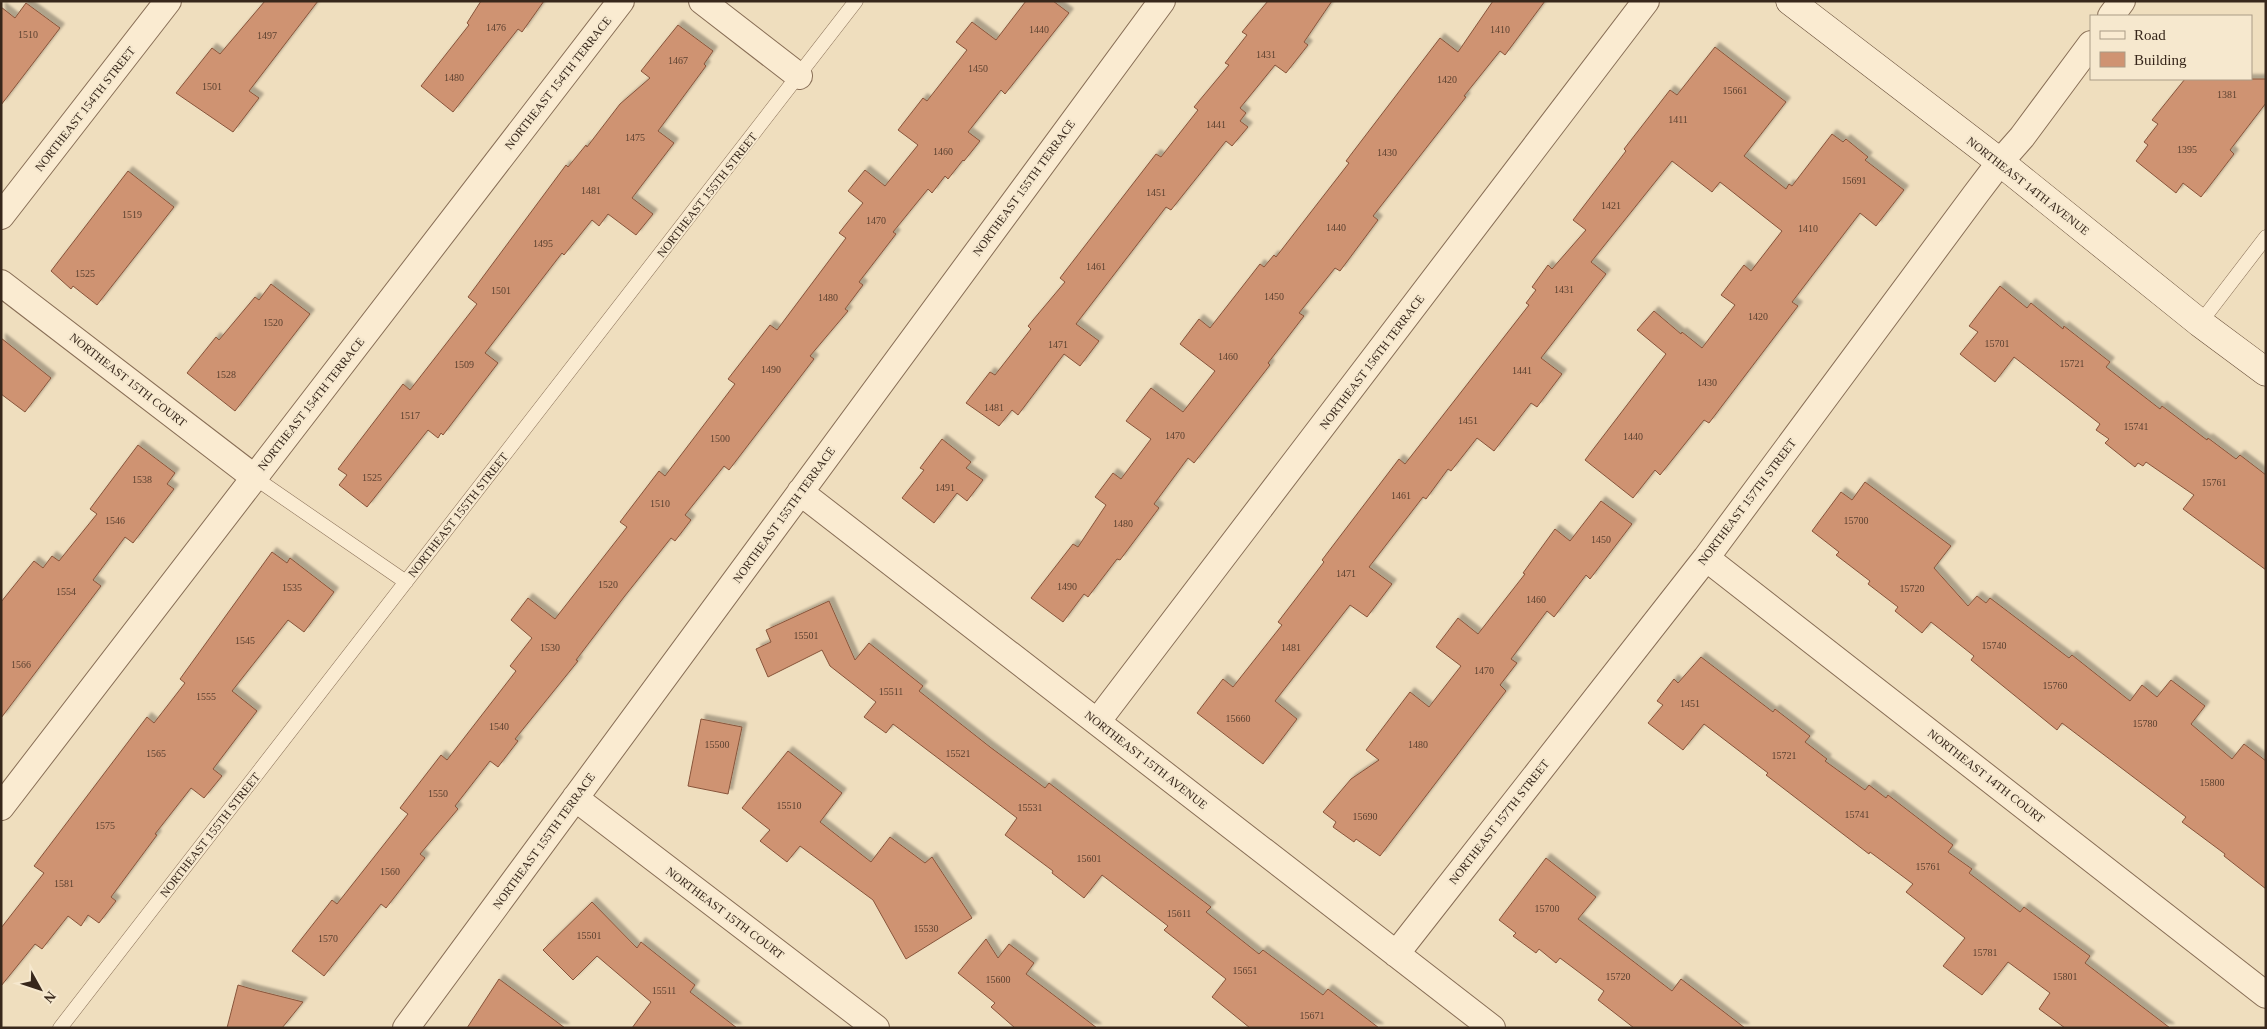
<svg xmlns="http://www.w3.org/2000/svg" width="2267" height="1029" font-family="'Times New Roman',serif">
<style>
.building{fill:#cf9372;stroke:#88553b;filter:url(#shadow)}
.lines{fill:none;stroke-linecap:round;stroke-linejoin:round}
.lane-casing{stroke:#886e56;stroke-width:15}
.street-casing{stroke:#886e56;stroke-width:28}
.secondary-casing{stroke:#694f39;stroke-width:29}
.lane{stroke:#faebd1;stroke-width:14}
.street{stroke:#faebd1;stroke-width:26}
.secondary{stroke:#faebd1;stroke-width:28}
.labels{text-anchor:middle;dominant-baseline:central;stroke-width:4;stroke-linejoin:round;paint-order:stroke}
.number-label{font-size:10px;fill:#5d4231}
.street-label{font-size:12px;fill:#37271b;stroke:#f6e8ce}
</style>
<defs>
<filter id="shadow"><feDropShadow dx="4.5" dy="-4.5" stdDeviation="1" flood-color="#0004"/></filter>
</defs>
<rect width="100%" height="100%" fill="#efdebe"/>
<path class="building" d="M265,1H318L249,91L259,98L233,132L176,93L212,48L220,54Z
M481,1H544L522,32L518,29L453,112L421,86L469,25L467,23Z
M1026,1H1053L1069,13L1005,94L1001,90L968,132L980,141L964,161L963,160L948,179L945,176L932,193L928,189L893,232L896,234L859,282L863,285L845,309L848,311L810,356L814,359L729,470L724,466L685,515L691,520L675,541L671,538L624,597L576,660L578,661L515,739L518,741L498,767L490,761L455,806L458,809L420,854L425,858L386,908L381,904L324,976L292,951L332,900L337,904L408,814L400,808L441,755L447,760L516,671L510,666L532,638L511,620L528,598L555,619L627,527L620,522L659,471L665,476L735,384L728,379L770,325L777,330L846,238L839,233L863,203L848,191L865,170L885,186L918,145L898,130L923,98L927,101L967,50L956,42L972,22L996,40Z
M1268,1H1332L1304,42L1308,45L1286,73L1275,65L1240,108L1246,113L1240,121L1248,127L1232,146L1226,141L1171,210L1166,207L1076,324L1099,341L1080,366L1064,354L1018,415L1012,410L999,426L966,403L990,372L995,375L1031,329L1028,326L1065,282L1060,278L1156,154L1161,157L1198,110L1194,107L1229,65L1225,63L1247,35L1242,32Z
M1493,1H1545L1505,55L1500,51L1464,96L1466,97L1373,216L1378,220L1340,271L1335,268L1299,313L1304,316L1268,363L1270,365L1194,463L1188,458L1154,504L1159,508L1120,560L1117,559L1088,597L1084,594L1063,622L1031,598L1073,544L1078,547L1106,505L1095,497L1113,473L1121,479L1151,439L1126,421L1151,388L1183,412L1215,371L1180,344L1199,319L1210,328L1260,264L1264,267L1274,255L1276,257L1349,163L1346,161L1440,38L1458,52Z
M26,3L60,28L1,105V7L15,18Z
M678,25L713,51L704,64L706,66L658,131L674,143L632,198L653,214L636,235L608,214L599,226L592,220L564,255L562,253L485,353L498,363L443,435L441,433L438,438L428,430L367,507L339,485L347,475L338,469L403,384L410,390L477,304L468,297L566,165L568,167L586,145L587,147L620,104L650,78L641,71Z
M1715,47L1786,102L1744,156L1786,189L1789,184L1792,186L1832,134L1843,142L1846,139L1868,157L1865,160L1904,190L1876,226L1860,213L1792,302L1798,306L1709,423L1704,420L1660,475L1655,470L1633,498L1585,460L1666,354L1637,330L1654,311L1681,334L1682,332L1702,348L1735,305L1721,295L1744,265L1751,271L1782,231L1720,182L1712,192L1672,161L1591,262L1606,274L1541,358L1562,374L1537,407L1531,403L1494,451L1477,438L1451,471L1448,469L1426,499L1423,497L1369,567L1392,584L1367,617L1350,605L1275,701L1297,719L1263,764L1197,713L1223,679L1233,687L1282,625L1278,622L1324,562L1322,560L1399,459L1405,464L1529,305L1526,303L1536,290L1532,287L1548,265L1552,269L1586,230L1573,220L1626,151L1624,149L1670,90L1677,95Z
M2185,79H2266V103L2230,150L2234,154L2201,197L2183,183L2176,193L2136,161L2148,145L2144,142L2158,124L2152,120Z
M128,171L174,207L97,305L73,286L71,289L51,271Z
M271,284L310,314L235,411L187,373L216,337L219,340L255,297L259,300Z
M2000,286L2027,308L2031,303L2063,329L2064,326L2110,362L2106,367L2160,409L2162,406L2207,440L2208,438L2236,459L2240,455L2266,475V570L2183,509L2194,495L2146,462L2143,466L2138,463L2135,467L2105,443L2109,439L2096,430L2100,424L2014,357L1995,382L1960,354L1978,332L1969,326Z
M1,338L51,378L25,412L1,394Z
M942,439L971,462L966,468L983,480L967,501L957,493L934,523L902,498L924,470L920,468Z
M138,445L175,473L167,484L174,489L133,543L125,537L93,580L101,586L1,718V602L34,561L43,568L52,556L59,561L97,514L90,509Z
M1865,482L1951,546L1934,568L1968,606L1977,596L1986,603L1990,598L2069,658L2072,655L2130,701L2142,685L2157,697L2171,680L2205,706L2191,724L2232,759L2244,744L2266,761V889L2224,856L2225,854L2182,822L2186,817L2062,723L2057,730L1971,660L1974,656L1931,622L1922,633L1895,611L1898,607L1868,584L1870,581L1836,555L1839,552L1812,531L1841,492L1852,500Z
M1601,501L1632,524L1590,579L1586,575L1554,617L1547,611L1511,659L1517,663L1500,685L1506,691L1380,856L1356,839L1354,842L1333,827L1336,822L1323,812L1351,779L1379,760L1366,750L1410,692L1429,707L1461,666L1436,647L1458,618L1478,634L1525,574L1523,573L1555,529L1570,541Z
M272,552L287,563L290,558L334,592L304,632L288,620L232,691L257,711L213,769L222,776L204,798L191,788L155,834L157,835L111,897L116,901L99,923L88,915L81,926L68,916L42,949L35,944L1,986V928L44,873L34,866L147,717L154,723L185,683L180,679Z
M829,601L855,660L869,643L923,686L919,691L990,747L1045,788L1049,783L1211,907L1206,912L1259,954L1263,950L1323,995L1328,989L1379,1028H1250L1212,997L1226,979L1164,930L1168,926L1102,875L1084,898L1052,873L1053,871L1005,835L1017,818L893,724L886,733L864,717L876,702L830,666L822,650L768,677L756,649L771,642L766,630Z
M1701,657L1773,712L1775,709L1810,736L1805,742L1827,759L1825,761L1865,790L1869,785L1886,798L1888,795L1936,832L1953,845L1948,852L1972,869L1969,873L2020,912L2024,907L2090,956L2085,963L2170,1028H2065L2039,1009L2050,993L2008,962L1982,995L1943,966L1965,938L1906,892L1913,884L1870,852L1869,854L1766,775L1768,773L1704,724L1683,750L1648,723L1663,705L1657,701L1674,679L1678,683Z
M701,719L742,727L728,794L688,786Z
M788,751L842,793L820,822L871,862L890,837L925,863L932,857L972,918L906,959L873,900L800,846L787,862L760,841L770,830L742,808Z
M1546,858L1596,897L1578,919L1672,991L1681,979L1745,1028H1634L1598,1000L1604,991L1560,958L1556,963L1539,949L1536,953L1513,936L1516,933L1499,920Z
M592,902L637,948L641,942L695,985L690,992L737,1028H632L651,1002L597,956L573,980L543,950Z
M986,939L998,958L1009,944L1034,963L1026,974L1097,1028H1015L991,1007L995,1003L958,973Z
M499,979L565,1028H467Z
M238,985L255,990L303,1002L282,1028H227Z"/>
<g class="lines">
<defs>
<path id="lane" d="M2200,323L2266,237
M255,478L406,582
M60,1028L856,1"/>
<path id="street" d="M702,1L799,76
M2111,16L2122,1
M1,216L168,1
M1,283L255,478
M800,492L1492,1028
M1706,558L2266,995
M1097,722L1646,1
M575,798L876,1028
M1,807L621,1
M1396,954L1706,558L1975,195L2000,162L2022,137L2091,44
M406,1028L1162,1"/>
<path id="secondary" d="M1790,1L2000,162L2200,323L2266,372"/>
</defs>
<use href="#lane" class="lane-casing"/>
<use href="#street" class="street-casing"/>
<use href="#secondary" class="secondary-casing"/>
<use href="#lane" class="lane"/>
<use href="#street" class="street"/>
<use href="#secondary" class="secondary"/>
</g>
<g class="labels">
<g class="number-label">
<text x="496" y="27">1476</text>
<text x="1039" y="29">1440</text>
<text x="1500" y="29">1410</text>
<text x="28" y="34">1510</text>
<text x="267" y="35">1497</text>
<text x="1266" y="54">1431</text>
<text x="678" y="60">1467</text>
<text x="978" y="68">1450</text>
<text x="454" y="77">1480</text>
<text x="1447" y="79">1420</text>
<text x="212" y="86">1501</text>
<text x="1735" y="90">15661</text>
<text x="2227" y="94">1381</text>
<text x="1678" y="119">1411</text>
<text x="1216" y="124">1441</text>
<text x="635" y="137">1475</text>
<text x="2187" y="149">1395</text>
<text x="943" y="151">1460</text>
<text x="1387" y="152">1430</text>
<text x="1854" y="180">15691</text>
<text x="591" y="190">1481</text>
<text x="1156" y="192">1451</text>
<text x="1611" y="205">1421</text>
<text x="132" y="214">1519</text>
<text x="876" y="220">1470</text>
<text x="1336" y="227">1440</text>
<text x="1808" y="228">1410</text>
<text x="543" y="243">1495</text>
<text x="1096" y="266">1461</text>
<text x="85" y="273">1525</text>
<text x="1564" y="289">1431</text>
<text x="501" y="290">1501</text>
<text x="1274" y="296">1450</text>
<text x="828" y="297">1480</text>
<text x="1758" y="316">1420</text>
<text x="273" y="322">1520</text>
<text x="1997" y="343">15701</text>
<text x="1058" y="344">1471</text>
<text x="1228" y="356">1460</text>
<text x="2072" y="363">15721</text>
<text x="464" y="364">1509</text>
<text x="771" y="369">1490</text>
<text x="1522" y="370">1441</text>
<text x="226" y="374">1528</text>
<text x="1707" y="382">1430</text>
<text x="994" y="407">1481</text>
<text x="410" y="415">1517</text>
<text x="1468" y="420">1451</text>
<text x="2136" y="426">15741</text>
<text x="1175" y="435">1470</text>
<text x="1633" y="436">1440</text>
<text x="720" y="438">1500</text>
<text x="372" y="477">1525</text>
<text x="142" y="479">1538</text>
<text x="2214" y="482">15761</text>
<text x="945" y="487">1491</text>
<text x="1401" y="495">1461</text>
<text x="660" y="503">1510</text>
<text x="115" y="520">1546</text>
<text x="1856" y="520">15700</text>
<text x="1123" y="523">1480</text>
<text x="1601" y="539">1450</text>
<text x="1346" y="573">1471</text>
<text x="608" y="584">1520</text>
<text x="1067" y="586">1490</text>
<text x="292" y="587">1535</text>
<text x="1912" y="588">15720</text>
<text x="66" y="591">1554</text>
<text x="1536" y="599">1460</text>
<text x="806" y="635">15501</text>
<text x="245" y="640">1545</text>
<text x="1994" y="645">15740</text>
<text x="550" y="647">1530</text>
<text x="1291" y="647">1481</text>
<text x="21" y="664">1566</text>
<text x="1484" y="670">1470</text>
<text x="2055" y="685">15760</text>
<text x="891" y="691">15511</text>
<text x="206" y="696">1555</text>
<text x="1690" y="703">1451</text>
<text x="1238" y="718">15660</text>
<text x="2145" y="723">15780</text>
<text x="499" y="726">1540</text>
<text x="717" y="744">15500</text>
<text x="1418" y="744">1480</text>
<text x="156" y="753">1565</text>
<text x="958" y="753">15521</text>
<text x="1784" y="755">15721</text>
<text x="2212" y="782">15800</text>
<text x="438" y="793">1550</text>
<text x="789" y="805">15510</text>
<text x="1030" y="807">15531</text>
<text x="1857" y="814">15741</text>
<text x="1365" y="816">15690</text>
<text x="105" y="825">1575</text>
<text x="1089" y="858">15601</text>
<text x="1928" y="866">15761</text>
<text x="390" y="871">1560</text>
<text x="64" y="883">1581</text>
<text x="1547" y="908">15700</text>
<text x="1179" y="913">15611</text>
<text x="926" y="928">15530</text>
<text x="589" y="935">15501</text>
<text x="328" y="938">1570</text>
<text x="1985" y="952">15781</text>
<text x="1245" y="970">15651</text>
<text x="1618" y="976">15720</text>
<text x="2065" y="976">15801</text>
<text x="998" y="979">15600</text>
<text x="664" y="990">15511</text>
<text x="1312" y="1015">15671</text>
</g>
<g class="street-label">
<text transform="translate(558 83) rotate(-52)">NORTHEAST 154TH TERRACE</text>
<text transform="translate(85 109) rotate(-52)">NORTHEAST 154TH STREET</text>
<text transform="translate(2028 186) rotate(38)">NORTHEAST 14TH AVENUE</text>
<text transform="translate(1024 188) rotate(-54)">NORTHEAST 155TH TERRACE</text>
<text transform="translate(707 195) rotate(-52)">NORTHEAST 155TH STREET</text>
<text transform="translate(1372 362) rotate(-53)">NORTHEAST 156TH TERRACE</text>
<text transform="translate(128 380) rotate(38)">NORTHEAST 15TH COURT</text>
<text transform="translate(311 404) rotate(-52)">NORTHEAST 154TH TERRACE</text>
<text transform="translate(1747 502) rotate(-53)">NORTHEAST 157TH STREET</text>
<text transform="translate(458 515) rotate(-52)">NORTHEAST 155TH STREET</text>
<text transform="translate(784 515) rotate(-54)">NORTHEAST 155TH TERRACE</text>
<text transform="translate(1146 760) rotate(38)">NORTHEAST 15TH AVENUE</text>
<text transform="translate(1986 776) rotate(38)">NORTHEAST 14TH COURT</text>
<text transform="translate(1499 822) rotate(-52)">NORTHEAST 157TH STREET</text>
<text transform="translate(210 835) rotate(-52)">NORTHEAST 155TH STREET</text>
<text transform="translate(544 841) rotate(-54)">NORTHEAST 155TH TERRACE</text>
<text transform="translate(725 913) rotate(37)">NORTHEAST 15TH COURT</text>
</g>
</g>
<rect width="2267" height="1029" fill="none" stroke="#37271b" stroke-width="5"/>
<rect x="2090" y="15" width="162" height="65" fill="#f6e8ce" stroke="#aa9b86"/>
<rect x="2100" y="31" width="25" height="8" fill="#faebd1" stroke="#aa9b86"/>
<text x="2134" y="40" font-size="15" fill="#37271b">Road</text>
<rect x="2100" y="52" width="25" height="15" fill="#cf9372" stroke="#aa9b86"/>
<text x="2134" y="65" font-size="15" fill="#37271b">Building</text>
<g transform="translate(40 989) rotate(130)" stroke="#f6e8ce" stroke-width="4" paint-order="stroke">
<path d="M0-4L9 19L0 12L-9 19Z" fill="#37271b"/>
<text y="-8" font-size="14" font-weight="bold" text-anchor="middle" fill="#37271b">N</text>
</g>
</svg>
